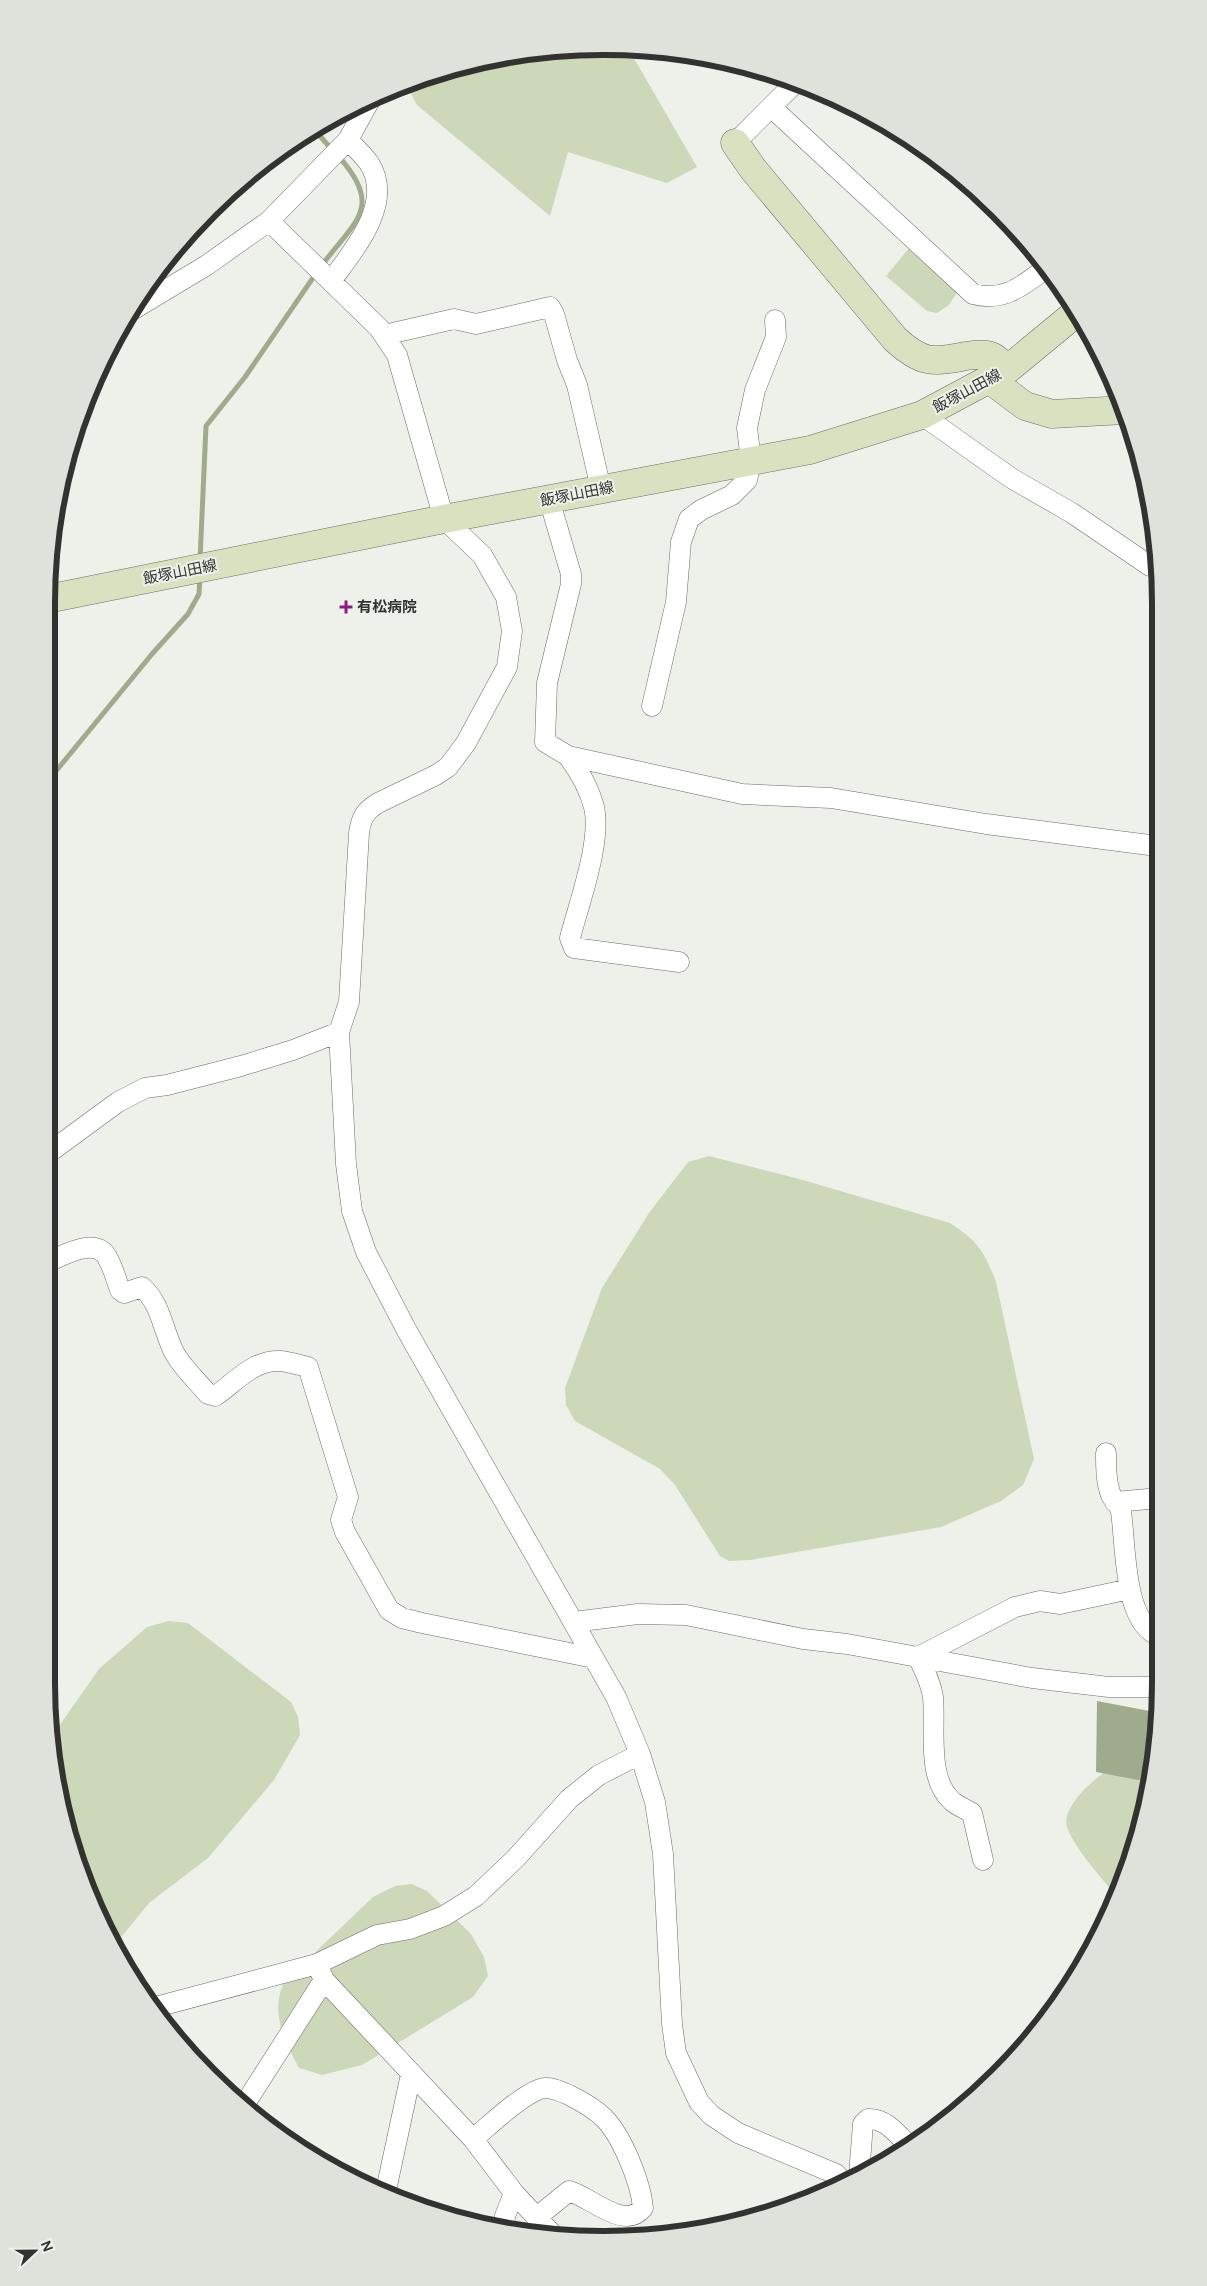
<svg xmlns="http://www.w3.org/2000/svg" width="1207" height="2286" font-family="'DM Sans','Noto Sans JP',sans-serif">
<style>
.green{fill:#ccd8b8}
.water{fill:#a0ab8c}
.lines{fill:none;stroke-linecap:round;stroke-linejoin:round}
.stream{stroke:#a0ab8c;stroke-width:5}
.street-casing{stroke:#6a6c66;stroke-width:21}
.secondary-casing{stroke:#6a6c66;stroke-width:29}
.street{stroke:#fff;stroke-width:20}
.secondary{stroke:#d8e1c0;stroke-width:28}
.poi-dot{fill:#8c1c7f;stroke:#eef1ea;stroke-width:2}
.labels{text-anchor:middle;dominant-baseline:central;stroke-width:4;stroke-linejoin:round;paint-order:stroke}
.street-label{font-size:15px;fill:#323330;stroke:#eef1ea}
.poi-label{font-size:15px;font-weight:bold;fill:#323330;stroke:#eef1ea;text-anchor:start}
.rim{fill:none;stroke:#323330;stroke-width:6}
</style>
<rect width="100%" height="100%" fill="#eef1ea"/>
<path class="green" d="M628,48L697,167L667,183L568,152L550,216L417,105L406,84L425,76L531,51Z
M910,247L958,291L949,305L937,313L927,311L886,276Z
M709,1156L799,1179L950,1223C978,1241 984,1251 996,1282L1034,1459L1023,1485L1001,1501L941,1527L750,1560L729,1561L720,1556L675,1485L660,1469L575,1421L566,1405L565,1388L602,1288L649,1213L688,1162Z
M169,1621L188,1623L291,1702L298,1717L300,1735L274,1780L208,1858L149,1903L114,1946L76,1862L57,1791L52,1736L99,1669L147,1627Z
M1152,1765L1142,1826L1116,1896C1102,1878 1074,1848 1067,1827C1061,1806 1097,1775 1114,1767C1123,1762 1142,1766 1152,1765Z
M412,1884L427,1891L471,1934L484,1957L488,1976L473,1997L362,2065L322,2075L299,2068C284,2040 270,2013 284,1982L373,1897L395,1886Z"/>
<path class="water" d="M285,149L262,172L216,207L236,184Z
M1097,1701L1160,1713L1149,1782L1096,1772Z"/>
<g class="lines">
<path class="stream" d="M314,129L333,151
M322,265C355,221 384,207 339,157
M200,560L206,426L245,377L317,272
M47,782L152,654L188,614L199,594L200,576"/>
<defs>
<path id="street" d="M771,107L973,294C1003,302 1021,287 1045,269
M735,143L795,83
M269,221L379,328L397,355L444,519L482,555L506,597L512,631L507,667L466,743L448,767L436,775L378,803C365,811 361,818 359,833L349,1002L339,1032L346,1164L352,1211L366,1252L407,1331L616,1697L640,1754L655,1802L663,1854L672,2024L676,2053L699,2102L711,2115L738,2133L836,2174L843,2183
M331,281C353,251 395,203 369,163C363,155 355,147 348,140
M134,309L207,265L269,221L348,140L370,100
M384,335L454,319L476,324L550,307L554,314L567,360L577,385L601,489
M922,415L1011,478L1072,513L1150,566L1156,567
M549,499L571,574V584L547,683L545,742L568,756L742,794L831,798L986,824L1157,846
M652,706L676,602L681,542L689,519L701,510L732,495L747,480L751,460L747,428L755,390L776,337L775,320
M568,756C579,771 589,787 594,807C602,841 579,903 570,938L574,948L679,962
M47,1154L118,1102L145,1088L167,1085L241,1066L293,1050L339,1032
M47,1262C63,1256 95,1236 107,1257C113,1267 116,1279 120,1290L124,1293L142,1287C162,1305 163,1332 175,1354C183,1368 197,1381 208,1394L215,1396C235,1383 253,1359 281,1361C290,1362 299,1365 308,1367L348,1497L341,1520L345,1532L389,1610L402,1618L422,1623L594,1658
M1106,1453C1106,1467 1106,1482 1111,1495C1114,1501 1120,1505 1121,1512C1126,1544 1123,1623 1159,1636
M1115,1502L1159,1498
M573,1622L638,1614L686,1615L803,1639L847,1644L1032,1678L1109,1687H1159
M983,1860L972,1813C966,1809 957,1806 952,1801C926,1778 936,1728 933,1697C931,1682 924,1670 918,1657L1015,1607L1040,1601L1060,1604L1130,1589
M317,1964L324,1980L473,2139L514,2193L554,2236
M152,2008L317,1964L377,1935L410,1929L444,1916L476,1896L516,1858L569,1799L599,1775L640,1754
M243,2107L324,1980
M473,2139C491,2124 519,2097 540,2089C550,2086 560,2091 569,2095C581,2101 594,2108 604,2118C622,2136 641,2183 643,2208C624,2231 591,2197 569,2191L537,2217
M859,2175L863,2124L868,2119C886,2118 898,2135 910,2147
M385,2195L411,2074
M504,2228L505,2216L514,2193"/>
<path id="secondary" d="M735,143L753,169L895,339C921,363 932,363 966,356C974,355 985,353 993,357C998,360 1004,366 1008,369
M989,379L1025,406L1052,414L1124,410
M47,599L444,519L810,450L922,415L1008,369L1077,312"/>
</defs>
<use href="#street" class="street-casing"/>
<use href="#secondary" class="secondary-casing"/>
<use href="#street" class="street"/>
<use href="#secondary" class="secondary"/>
</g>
<path class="poi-dot" d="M343.5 599.5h5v5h5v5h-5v5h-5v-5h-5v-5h5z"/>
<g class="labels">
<g class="street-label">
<text transform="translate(967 391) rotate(-28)">飯塚山田線</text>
<text transform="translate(577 494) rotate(-11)">飯塚山田線</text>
<text transform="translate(180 572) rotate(-11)">飯塚山田線</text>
</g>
<g class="poi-label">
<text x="357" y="607">有松病院</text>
</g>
</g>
<path d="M0 0H1207V2286H0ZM603 55H604A548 548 0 0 1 1152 603V1683A548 548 0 0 1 604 2231H603A548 548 0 0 1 55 1683V603A548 548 0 0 1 603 55Z" fill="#dfe2db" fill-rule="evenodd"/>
<path class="rim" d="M603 55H604A548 548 0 0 1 1152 603V1683A548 548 0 0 1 604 2231H603A548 548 0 0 1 55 1683V603A548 548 0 0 1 603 55Z"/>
<g transform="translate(35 2251) rotate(68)" stroke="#eef1ea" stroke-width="4" paint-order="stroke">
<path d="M0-4L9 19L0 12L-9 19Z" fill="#323330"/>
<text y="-8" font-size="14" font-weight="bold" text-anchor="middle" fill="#323330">N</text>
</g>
</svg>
